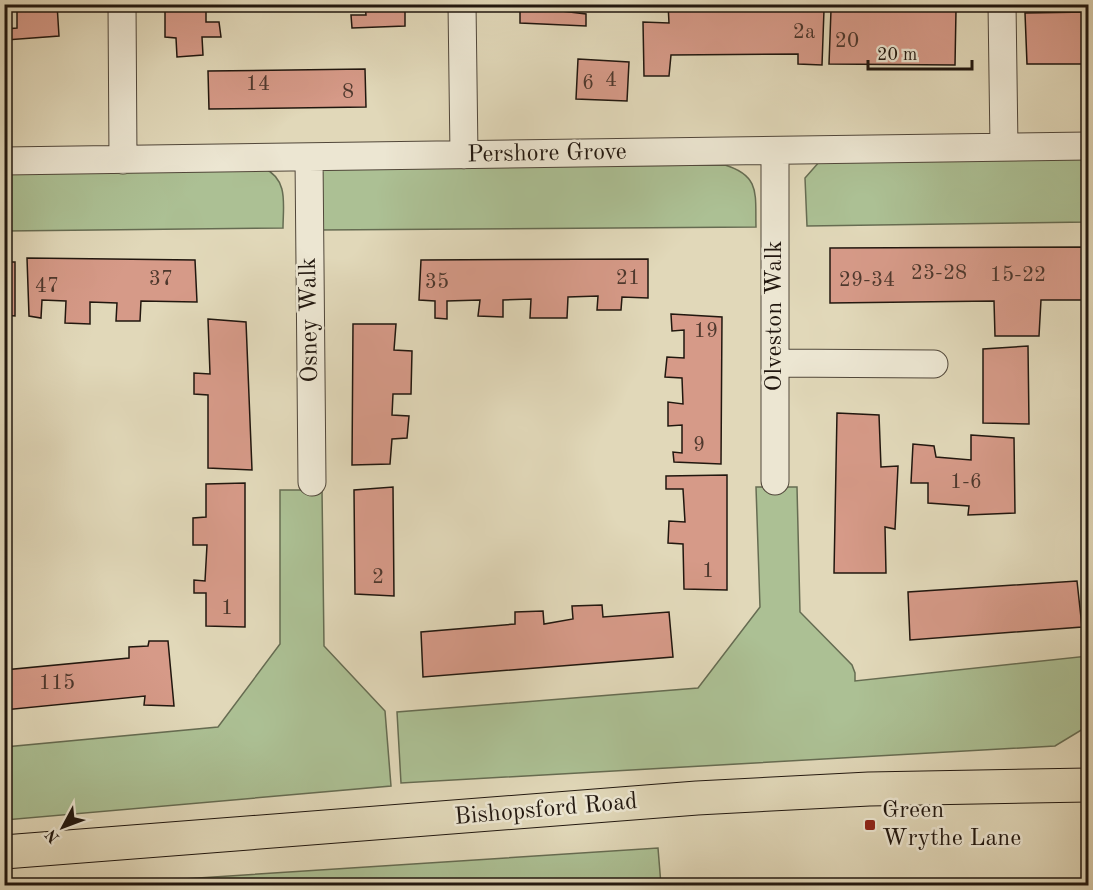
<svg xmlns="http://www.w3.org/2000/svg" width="1093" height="890" font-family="'Old Standard TT',serif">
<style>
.green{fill:#acc094;stroke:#666c52;stroke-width:1.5}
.building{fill:#d69a88;stroke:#21170f;stroke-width:1.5}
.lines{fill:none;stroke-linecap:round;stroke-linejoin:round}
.street-casing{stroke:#51473a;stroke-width:29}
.primary-casing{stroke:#21170f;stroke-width:35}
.street{stroke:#ece6d2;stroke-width:27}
.primary{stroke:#e1d8b9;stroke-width:33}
.poi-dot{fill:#8f2418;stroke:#ece6d2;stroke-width:2}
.labels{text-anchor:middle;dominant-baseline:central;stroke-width:5;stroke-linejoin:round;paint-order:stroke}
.number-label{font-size:21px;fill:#4e382d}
.street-label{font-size:24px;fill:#21170f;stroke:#ece6d2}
.poi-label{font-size:24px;fill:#21170f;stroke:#ece6d2;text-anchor:start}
</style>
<rect width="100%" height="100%" fill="#e1d8b9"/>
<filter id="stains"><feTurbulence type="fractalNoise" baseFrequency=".00333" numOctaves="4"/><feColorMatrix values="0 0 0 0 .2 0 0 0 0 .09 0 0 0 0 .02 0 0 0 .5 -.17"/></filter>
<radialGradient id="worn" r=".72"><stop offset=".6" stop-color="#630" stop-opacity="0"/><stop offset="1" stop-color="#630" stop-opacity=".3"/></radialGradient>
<path class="green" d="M1088,159V222L807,226L805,178L820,161Z
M725,165C761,176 755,195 756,227L318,230L319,168Z
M264,168C289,180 283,205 283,228L5,231L4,173Z
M756,487H797L800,612L852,665L855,673V681L1088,656V726L1055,746L401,783L397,712L698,688L760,607Z
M280,490H322L324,646L385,711L391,786L5,820V747L218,727L280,644Z
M658,848L661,885H90Z"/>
<path class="building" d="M17,4H57L59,36L6,40L5,29L17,28Z
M165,4H206V22H219L221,37H202L203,55L177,57L176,38L165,37Z
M365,4H405V26L352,28L351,15H366Z
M520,4H561L562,11L586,14V26L520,23Z
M668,4H802V9L824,10L822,65L798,64V54L671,55L669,76H644L643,22L669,23Z
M831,10H956L955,65L829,64Z
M1088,12V64H1027L1025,13Z
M578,59L629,62L627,101L576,99Z
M365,69L366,107L209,109L208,71Z
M1088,247V300H1041L1039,336H995L994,301L830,303V248Z
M27,258L195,260L197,302L141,301L140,321H116L117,303L90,302V324L65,323L66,301L42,300L41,318L29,316Z
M648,259V298L622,297L621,310H597L598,296L568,297L567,318H530L531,299L503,300V317L478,316L480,300L447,301V319L435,318V301L419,300L421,260Z
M4,262H15V316L4,315Z
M671,314L722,317L721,464L674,462L673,452L682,453V425L668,426V402L683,404L682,378L665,377L667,357L684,358V330L672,331Z
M208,319L246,322L252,470L208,468V395L194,394V373L210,374Z
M353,324H396L394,350L412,351L411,394H393L392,415L409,416L407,438L392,439L390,464L352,465Z
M1028,346L1029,424L983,423V349Z
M837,413L879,415L881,467L898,466L895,529L885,527L886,573H834Z
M971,435L1014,438L1015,513L968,515L969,506L928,503V483H911L913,444L934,446L936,457L971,460Z
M727,475V590L684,589L683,544L668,543L669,521L685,522L683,489H666V476Z
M245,483V627L206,626V593H194V580L205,581L207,545H193V518L206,517V484Z
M393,487L394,596L355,594L354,490Z
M1077,581L1082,627L910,640L908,592Z
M602,605L603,617L669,612L673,657L423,677L421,632L515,624V612L543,611L544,624L573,619L572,606Z
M149,641H168L174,706L144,705L145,696L4,710V670L129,658V647L148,646Z"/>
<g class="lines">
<defs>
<path id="street" d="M122,4L123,160
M462,4L464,155
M1002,4L1004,147
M309,157L312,482
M4,161L1088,146
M775,363L934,364
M775,481V151"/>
<path id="primary" d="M4,852L697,798L869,789L1088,785"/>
</defs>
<use href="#street" class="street-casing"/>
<use href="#primary" class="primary-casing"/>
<use href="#street" class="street"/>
<use href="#primary" class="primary"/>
</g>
<rect class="poi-dot" x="864" y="819" width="12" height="12" rx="3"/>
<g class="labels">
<g class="number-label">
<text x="804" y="32">2a</text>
<text x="847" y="41">20</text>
<text x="611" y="80">4</text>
<text x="588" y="83">6</text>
<text x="258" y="84">14</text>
<text x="348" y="92">8</text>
<text x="939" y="273">23-28</text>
<text x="1018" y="275">15-22</text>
<text x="628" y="278">21</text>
<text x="161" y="279">37</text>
<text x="867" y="280">29-34</text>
<text x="437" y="282">35</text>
<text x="47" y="286">47</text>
<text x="706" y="331">19</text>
<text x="699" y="445">9</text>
<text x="966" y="482">1-6</text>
<text x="708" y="571">1</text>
<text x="378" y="577">2</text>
<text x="227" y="608">1</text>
<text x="57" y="683">115</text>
</g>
<g class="street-label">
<text transform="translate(547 154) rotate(-1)">Pershore Grove</text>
<text transform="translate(775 316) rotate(-90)">Olveston Walk</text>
<text transform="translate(310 320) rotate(-91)">Osney Walk</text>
<text transform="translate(546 810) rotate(-5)">Bishopsford Road</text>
</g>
<g class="poi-label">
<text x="882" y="811">Green<tspan x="882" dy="28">Wrythe Lane</tspan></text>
</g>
</g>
<rect width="1093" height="890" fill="none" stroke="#e1d8b9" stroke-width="24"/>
<rect x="6" y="6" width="1081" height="878" fill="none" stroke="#21170f" stroke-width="3"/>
<rect x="12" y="12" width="1069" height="866" fill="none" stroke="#21170f" stroke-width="1.5"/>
<g transform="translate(63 827) rotate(229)" stroke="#ece6d2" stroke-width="4.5" paint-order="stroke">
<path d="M0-4.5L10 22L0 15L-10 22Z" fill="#21170f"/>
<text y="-9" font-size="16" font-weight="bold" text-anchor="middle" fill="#21170f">N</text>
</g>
<path d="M868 60v9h104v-9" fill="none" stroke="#21170f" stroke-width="3"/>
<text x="877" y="60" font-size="18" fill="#21170f" stroke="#ece6d2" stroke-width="4.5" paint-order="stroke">20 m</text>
<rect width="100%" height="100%" filter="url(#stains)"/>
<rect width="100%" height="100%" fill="url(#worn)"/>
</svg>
